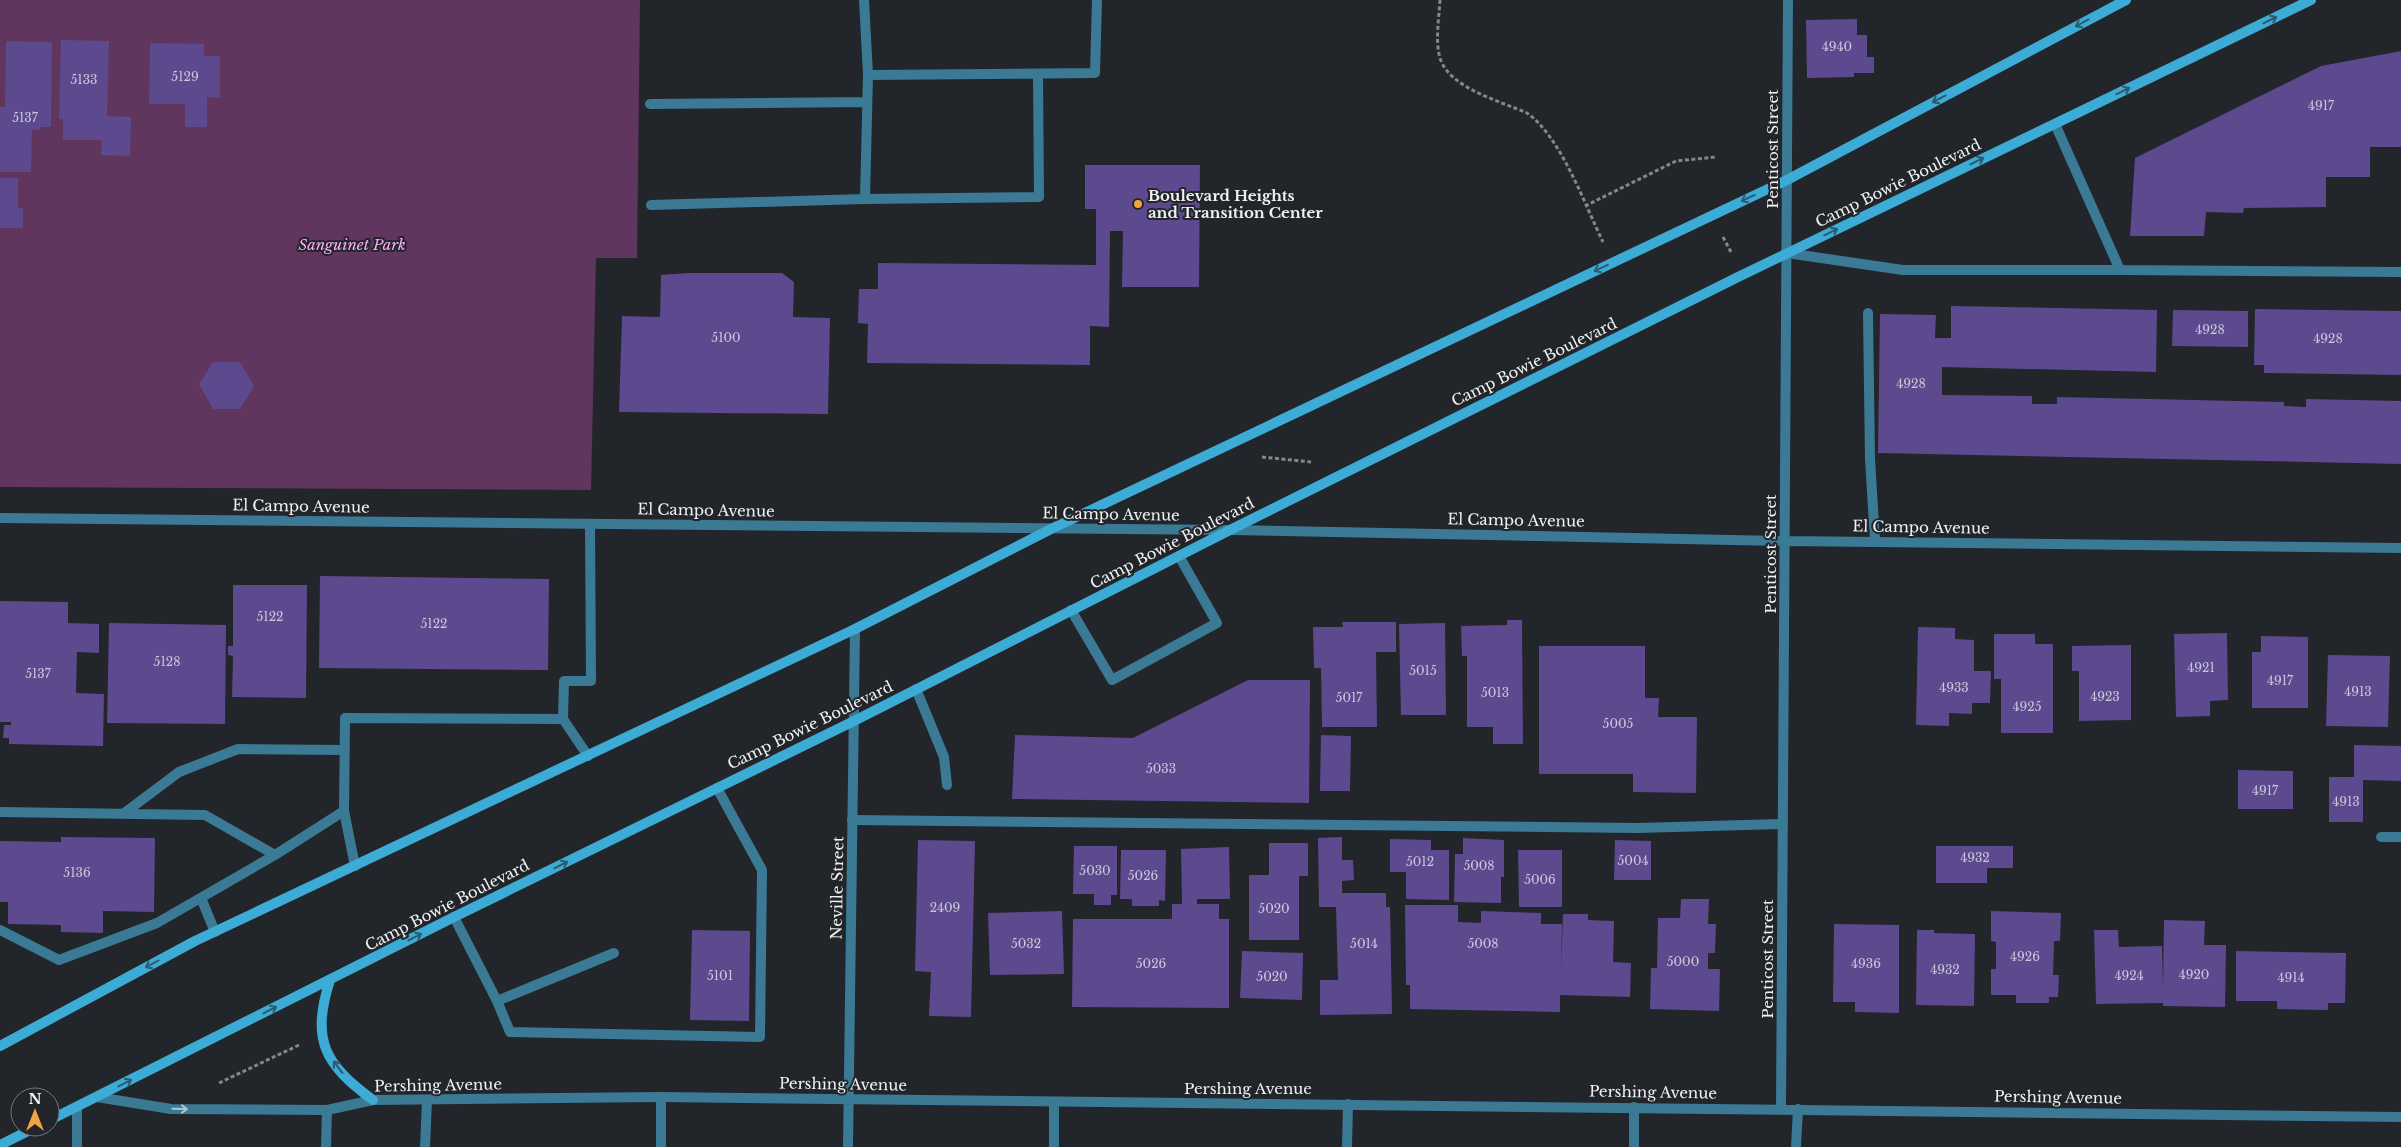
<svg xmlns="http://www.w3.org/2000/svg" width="2401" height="1147" font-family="'Libre Baskerville',serif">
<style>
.green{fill:#60365f}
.building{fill:#5c498e}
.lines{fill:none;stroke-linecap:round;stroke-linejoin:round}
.path{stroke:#84878a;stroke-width:3;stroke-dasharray:4 2.5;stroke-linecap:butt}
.service{stroke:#3b7a94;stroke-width:10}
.minor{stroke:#3b7a94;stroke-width:10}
.secondary{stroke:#3cabd5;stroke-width:10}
.oneway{stroke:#2c5b6e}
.oneway2{stroke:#b0c7d2}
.poi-dot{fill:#f3a442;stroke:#222529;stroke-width:2}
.labels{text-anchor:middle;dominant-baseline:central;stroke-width:4;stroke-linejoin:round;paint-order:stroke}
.number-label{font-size:12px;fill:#cac7da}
.street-label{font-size:15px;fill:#eff1f3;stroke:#222529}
.poi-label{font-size:15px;font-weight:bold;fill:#eff1f3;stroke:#222529;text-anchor:start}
.park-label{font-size:15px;font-style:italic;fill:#ffacfc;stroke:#222529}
</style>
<rect width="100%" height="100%" fill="#222529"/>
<path class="green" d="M0,0H640L637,258H596L591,490L0,487Z"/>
<path class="building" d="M1857,19V35H1867V57H1874V73H1854V77L1807,78L1806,20Z
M61,40L109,41L107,116L131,117L130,156L101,155L102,140H63V119H59Z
M6,41L52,42L51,127H40V130H32L31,172H0V107H5Z
M150,43L204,44V56H220V98L207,97V127H185V104H149Z
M2401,51V147H2370V177H2326V207L2244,208L2243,213L2206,212L2204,236H2130L2135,158L2321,66Z
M1085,165H1200L1199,287H1122L1123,231H1110L1109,327L1090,326V365L867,363L868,324L858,323L859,289H878V263L1096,265V209H1085Z
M0,178H18V208H23V228H0Z
M689,273H782L794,282L793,317L830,318L828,414L619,412L622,316L660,317L661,275Z
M1951,306L2157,310L2156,372L1942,367V395L2032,396V404H2057V397L2284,402V406L2306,407V399L2401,401V464L1878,453L1880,314L1936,315L1935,338H1951Z
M2255,309L2401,311V375L2264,373V365H2254Z
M2173,310L2248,311V347L2172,346Z
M213,362H240L254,386L240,409H213L199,384Z
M320,576L549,579L548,670L319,668Z
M233,585H307L306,698L232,697L233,656L228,655V646H233Z
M0,601L68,602V623L99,624V653L77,652L76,693L104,694L103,746L9,744V738H3L4,725H11V722H0Z
M1507,620H1522L1523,744H1493V727H1467V656H1462L1461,626L1507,625Z
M1342,622H1396V652H1376L1377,727H1322L1321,668H1314L1313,627H1343Z
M109,623L226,625L225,724L107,723Z
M1445,623L1446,715H1401L1399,624Z
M1918,627L1955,628V639L1974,640V671H1991L1990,703H1972V714L1949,713V726L1916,725Z
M2227,633L2228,700L2210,701V716L2176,717L2174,634Z
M1994,634H2035V644H2053V733H2001V679H1994Z
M2261,636L2308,637V708H2252V652H2261Z
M2131,645V720L2079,721V671H2072V646Z
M1539,646H1645V698H1659L1658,717H1697L1696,793L1633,792V774H1539Z
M2328,655L2390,656L2388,727L2326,726Z
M1248,680H1310L1309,803L1012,799L1015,735L1133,738Z
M1321,735L1351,736L1350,791H1320Z
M2354,745L2401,746V781L2363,780V822H2329V777H2354Z
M2238,770L2293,771V809H2238Z
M61,837L155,838L154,912L103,911V933L61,932V925L8,924V902H0V841L61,842Z
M1342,837V860H1353L1354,880L1342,881V893H1386V907H1390L1392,1014L1320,1015V980H1338L1336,907H1319L1318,838Z
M1463,838L1504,840V877H1501V903L1454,902L1455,854H1463Z
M1390,839L1431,840V850H1449V900L1406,899V872H1390Z
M918,840L975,841L971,1017L929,1016L931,972L915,971Z
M1615,840L1651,841V880H1614Z
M1269,843H1308V876H1299V940H1249V875H1269Z
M1074,846H1117V895H1111V905H1094V894H1073Z
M1936,846H2013V868H1987V883H1936Z
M1229,847L1230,899H1197V904H1219V919H1229V1008L1072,1007L1073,919H1172V904H1182L1181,849Z
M1121,850H1166L1165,901L1159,900V906H1132V899H1120Z
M1518,850H1562V907H1519Z
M1681,899H1709L1708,924H1716L1715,953H1708V969H1720L1719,1011L1650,1009L1651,968H1657L1658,918H1680Z
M1405,905H1458V922L1481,923V911L1541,913V924H1562L1561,971L1563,914H1588V920L1614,921L1613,962L1631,963L1630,997L1560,995V1012L1410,1009V985H1406Z
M1062,911L1064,974L990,975L988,913Z
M1991,911L2061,913L2060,941H2054L2053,975H2059L2058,997H2049V1003H2016V995H1991V969H1996V942L1991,941Z
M2164,920L2205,921L2204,945H2226L2225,1007L2163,1006V1003L2096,1004L2094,930H2118L2119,947L2162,946L2163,987Z
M1834,924L1899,925V1013L1855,1012V1002H1833Z
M692,930L750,931L749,1021L690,1020Z
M1917,930H1934V933L1975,934L1974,1006L1916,1005Z
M1242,951L1303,953L1302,1000L1240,998Z
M2236,951L2346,953L2345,1003H2328V1010L2277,1009V1001H2236Z"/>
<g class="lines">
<path class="path" d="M1440,0C1439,18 1435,41 1440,58C1449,88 1500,101 1527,113C1561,137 1584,203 1603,242
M1585,206L1676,161L1716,157
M1723,237L1732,254
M1262,457L1311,462
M219,1083L299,1045"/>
<path class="service" d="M864,0L868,75L1095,73L1097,0
M868,75L865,199L1039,197L1038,74
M650,104L867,102
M651,205L865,199
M1787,253L1903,270H2120L2055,124
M2120,270L2401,272
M1868,313L1870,459L1875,541
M1071,610L1112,680L1217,623L1179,556
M916,689L944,757L947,785
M563,719L564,681H591L590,524
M0,812L205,815L275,855
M123,814L179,772L238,749L345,750
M852,820L1638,828L1783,824
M2381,837H2401
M355,866L344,811L345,718L563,719L588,756
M201,898L215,932
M454,917L497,1001L614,953
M0,930L59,960L157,923L275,855L344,811
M497,1001L510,1032L760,1037L762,870L717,788
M661,1097V1147
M1054,1102V1147
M77,1107V1147
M1634,1107V1147
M326,1147L327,1110
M425,1147L427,1100
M1347,1147L1348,1104
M1796,1147L1798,1109"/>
<path class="minor" d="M0,518L1230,530L1785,541L2401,548
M97,1097L171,1109L327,1110L373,1100L661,1097L2401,1117
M1781,1109L1788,0
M848,1147L855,629"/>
<path class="secondary" d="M330,980C311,1040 324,1064 373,1100
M0,1046L195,941L855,629L1053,528L1787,180L2126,0
M50,1120L454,917L854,721L1230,530L1736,278L2311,0
M0,1145L36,1127"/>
</g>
<defs><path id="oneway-shaft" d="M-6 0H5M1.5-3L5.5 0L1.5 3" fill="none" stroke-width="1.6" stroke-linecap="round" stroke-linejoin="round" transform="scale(1.25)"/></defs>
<g class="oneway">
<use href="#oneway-shaft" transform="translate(2270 20) rotate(-26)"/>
<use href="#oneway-shaft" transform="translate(2082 23) rotate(152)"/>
<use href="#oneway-shaft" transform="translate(2123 91) rotate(-26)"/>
<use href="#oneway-shaft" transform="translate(1939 99) rotate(152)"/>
<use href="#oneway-shaft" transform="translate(1977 161) rotate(-26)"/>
<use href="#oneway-shaft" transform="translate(1748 198) rotate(155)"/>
<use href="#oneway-shaft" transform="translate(1831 232) rotate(-26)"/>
<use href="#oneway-shaft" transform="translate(1601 268) rotate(155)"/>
<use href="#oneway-shaft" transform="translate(561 865) rotate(-26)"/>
<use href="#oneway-shaft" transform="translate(415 937) rotate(-27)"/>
<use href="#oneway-shaft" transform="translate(152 964) rotate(152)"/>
<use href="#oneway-shaft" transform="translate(270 1010) rotate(-27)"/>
<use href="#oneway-shaft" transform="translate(338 1067) rotate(-126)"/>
<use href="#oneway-shaft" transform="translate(125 1083) rotate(-27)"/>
</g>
<use class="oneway2" href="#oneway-shaft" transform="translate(180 1109) rotate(1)"/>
<circle class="poi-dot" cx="1138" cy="204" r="5"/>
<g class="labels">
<g class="number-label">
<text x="1837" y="46">4940</text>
<text x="185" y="76">5129</text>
<text x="84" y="79">5133</text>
<text x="2321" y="105">4917</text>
<text x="25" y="117">5137</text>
<text x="2210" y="329">4928</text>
<text x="726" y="337">5100</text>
<text x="2328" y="338">4928</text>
<text x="1911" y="383">4928</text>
<text x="270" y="616">5122</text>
<text x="434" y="623">5122</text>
<text x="167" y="661">5128</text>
<text x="2201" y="667">4921</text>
<text x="1423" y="670">5015</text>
<text x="38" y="673">5137</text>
<text x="2280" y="680">4917</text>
<text x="1954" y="687">4933</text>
<text x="2358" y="691">4913</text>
<text x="1495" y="692">5013</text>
<text x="2105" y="696">4923</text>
<text x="1349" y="697">5017</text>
<text x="2027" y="706">4925</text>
<text x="1618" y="723">5005</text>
<text x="1161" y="768">5033</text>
<text x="2265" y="790">4917</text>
<text x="2346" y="801">4913</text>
<text x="1975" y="857">4932</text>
<text x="1633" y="860">5004</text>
<text x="1420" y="861">5012</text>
<text x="1479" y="865">5008</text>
<text x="1095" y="870">5030</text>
<text x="77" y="872">5136</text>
<text x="1143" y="875">5026</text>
<text x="1540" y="879">5006</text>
<text x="945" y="907">2409</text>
<text x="1274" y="908">5020</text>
<text x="1026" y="943">5032</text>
<text x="1364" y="943">5014</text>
<text x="1483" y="943">5008</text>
<text x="2025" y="956">4926</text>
<text x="1683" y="961">5000</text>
<text x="1151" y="963">5026</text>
<text x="1866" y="963">4936</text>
<text x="1945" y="969">4932</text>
<text x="2194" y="974">4920</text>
<text x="720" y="975">5101</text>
<text x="2129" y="975">4924</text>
<text x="1272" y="976">5020</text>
<text x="2291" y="977">4914</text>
</g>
<g class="street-label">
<text transform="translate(1772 149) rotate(-90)">Penticost Street</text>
<text transform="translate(1898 183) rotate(-26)">Camp Bowie Boulevard</text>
<text transform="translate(1534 362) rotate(-26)">Camp Bowie Boulevard</text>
<text transform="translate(301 506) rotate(1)">El Campo Avenue</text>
<text transform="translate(706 510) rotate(1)">El Campo Avenue</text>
<text transform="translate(1111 514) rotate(1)">El Campo Avenue</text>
<text transform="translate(1516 520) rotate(1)">El Campo Avenue</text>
<text transform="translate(1921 527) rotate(1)">El Campo Avenue</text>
<text transform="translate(1172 543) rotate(-27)">Camp Bowie Boulevard</text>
<text transform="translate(1770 554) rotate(-90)">Penticost Street</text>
<text transform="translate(810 725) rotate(-26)">Camp Bowie Boulevard</text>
<text transform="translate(837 888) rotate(-89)">Neville Street</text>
<text transform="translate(447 905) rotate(-27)">Camp Bowie Boulevard</text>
<text transform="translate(1767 959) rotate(-90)">Penticost Street</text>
<text transform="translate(843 1084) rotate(1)">Pershing Avenue</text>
<text transform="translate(438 1085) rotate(-1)">Pershing Avenue</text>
<text x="1248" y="1088">Pershing Avenue</text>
<text transform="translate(1653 1092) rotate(1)">Pershing Avenue</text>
<text transform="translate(2058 1097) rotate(1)">Pershing Avenue</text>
</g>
<g class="poi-label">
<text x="1148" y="195">Boulevard Heights<tspan x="1148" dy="17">and Transition Center</tspan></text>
</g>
<g class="park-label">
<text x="352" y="244">Sanguinet Park</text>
</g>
</g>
<g transform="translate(35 1112)"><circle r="24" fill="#222529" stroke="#74777a"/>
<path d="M0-4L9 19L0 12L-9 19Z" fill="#f3a442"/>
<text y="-8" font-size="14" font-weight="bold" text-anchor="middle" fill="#eff1f3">N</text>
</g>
</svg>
